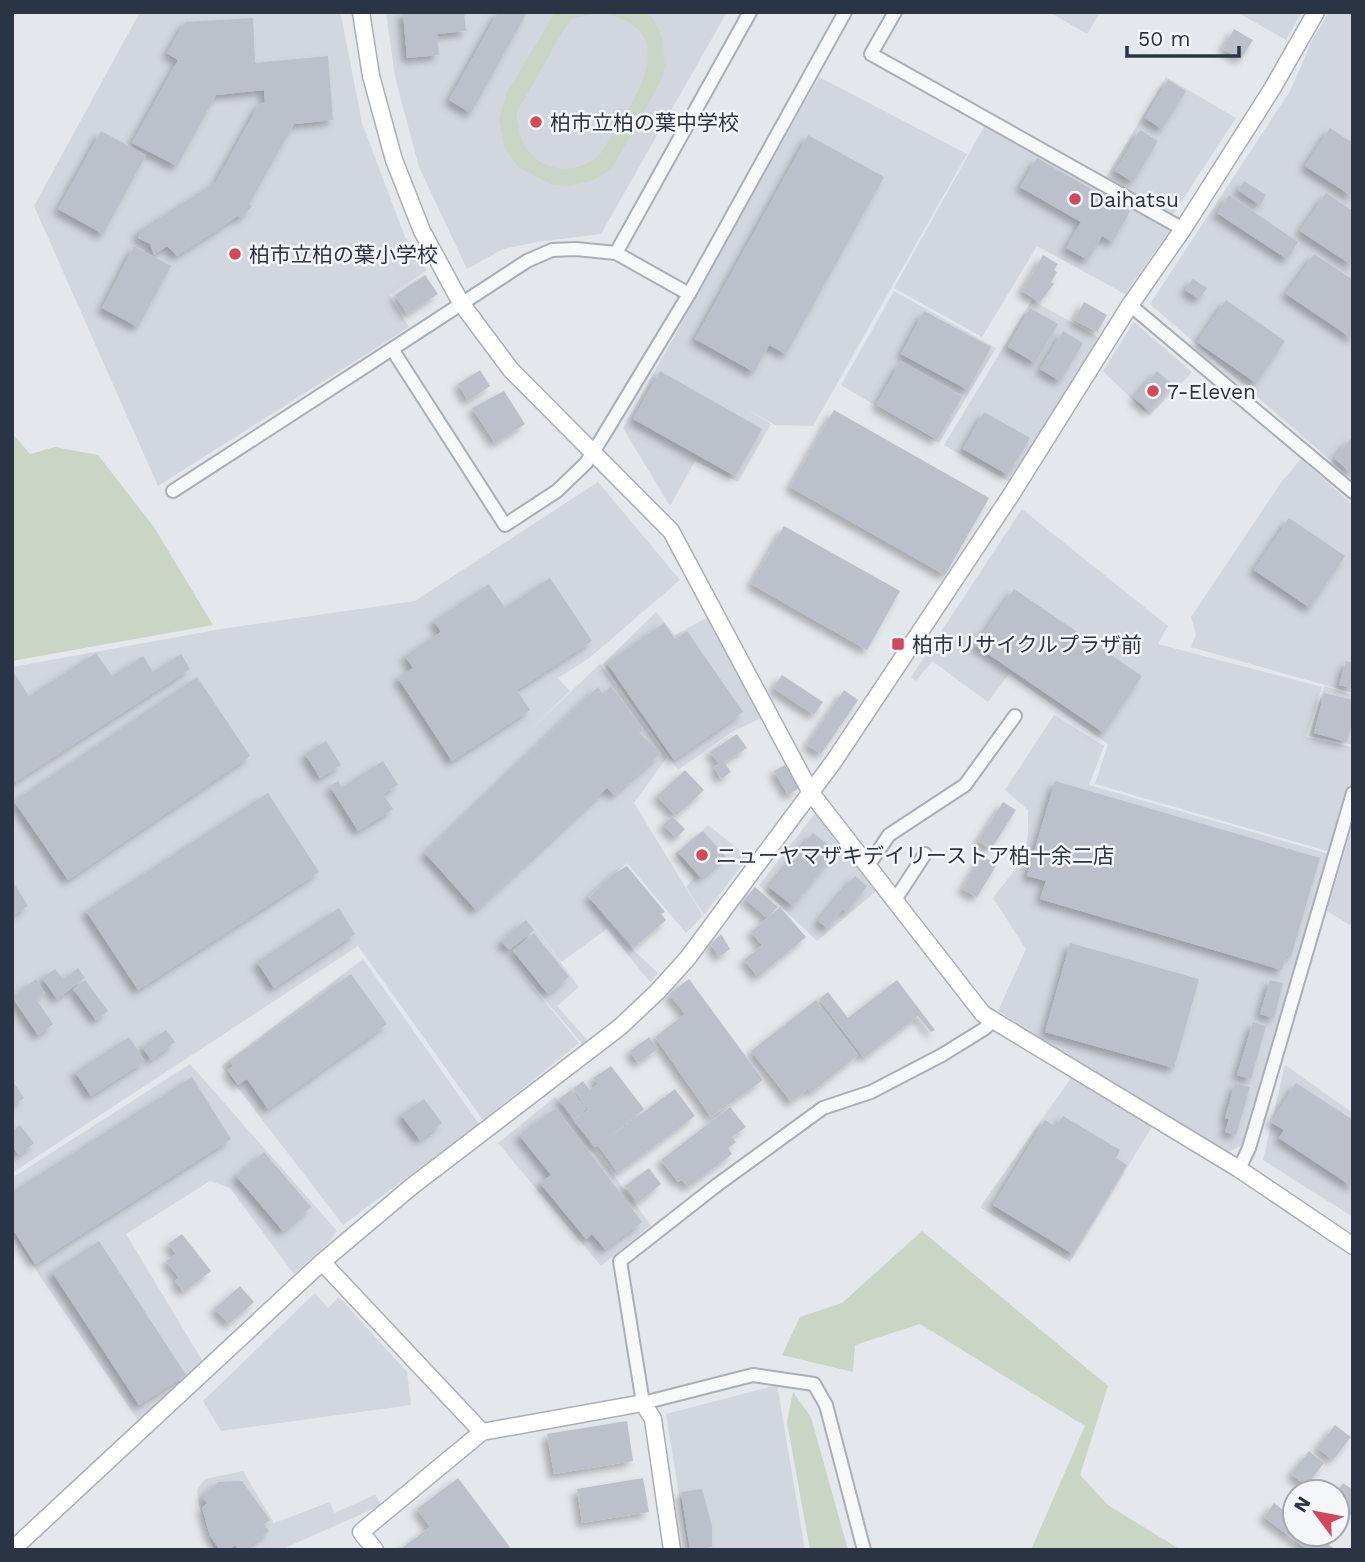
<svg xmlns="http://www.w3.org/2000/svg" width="1365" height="1562" font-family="'Work Sans','Noto Sans JP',sans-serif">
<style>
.built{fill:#d2d6de}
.green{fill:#c9d6c5;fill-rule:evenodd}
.building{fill:#bbc0ca;filter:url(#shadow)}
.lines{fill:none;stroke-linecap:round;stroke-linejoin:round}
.street-casing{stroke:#a9aeb7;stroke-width:16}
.secondary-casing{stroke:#a9aeb7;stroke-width:19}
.street{stroke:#f7f8fa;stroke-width:12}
.secondary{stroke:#fff;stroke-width:16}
.poi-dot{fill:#d1495b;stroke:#f4f6f9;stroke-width:2.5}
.labels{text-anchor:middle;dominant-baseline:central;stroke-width:5;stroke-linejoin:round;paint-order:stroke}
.poi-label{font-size:21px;fill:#2b3445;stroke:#f4f6f9;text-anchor:start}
</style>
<defs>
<filter id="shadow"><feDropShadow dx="-5" dy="5" stdDeviation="3.5" flood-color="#0004"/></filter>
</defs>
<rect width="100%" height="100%" fill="#e4e7ec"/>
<path class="built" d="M140,12H338L341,15L362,123L405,237L427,270L389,295L409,327L158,486L34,206Z
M386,12H727L601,234L537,242L503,249L467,269L419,167L395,77Z
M1049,12H1100L1087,34Z
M1237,12H1302L1286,40Z
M1329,12H1353V480L1150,304L1290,91L1312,41Z
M819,77L967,154L813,426L775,425L745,408L771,424L738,482L695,461L670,506L623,428Z
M1166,77L1236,118L1172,216L1105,179Z
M985,125L1172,228L1125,294L1037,246L982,337L894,288Z
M894,291L996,348L939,443L841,385Z
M1032,300L1101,339L1013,484L944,445Z
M1134,322L1192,372L1149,416L1103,371Z
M1301,459L1353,505V693L1191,647L1196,634L1191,617L1282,481Z
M598,482L680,580L588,659L558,678L570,691L525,735L600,664L667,757L634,803L703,916L686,933L627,863L588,897L628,945L658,973L650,982L607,929L561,962L506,889L579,987L557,1006L589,1042L584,1046L507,955L579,1043L483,1120L358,946L12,1173V667L221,629L415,601Z
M1022,509L1168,626L1158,644L1322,687L1306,737L1353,747V775L1331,852L1095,784L1108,744L1009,674L988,702L932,661L916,681L911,677Z
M656,612L675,635L708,617L765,716L732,732L678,770L603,664Z
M1324,686L1353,695V745L1309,736Z
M1054,715L1104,746L1089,785L1329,854L1245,1144L1228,1152L998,1011L1026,949L993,898L1024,858L1028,834V810L1005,790Z
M817,811L880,888L817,941L759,885Z
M1353,824V927L1327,911Z
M708,825L748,857L704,915L686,887L694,878L675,854Z
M363,959L479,1124L343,1225L221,1066Z
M190,1064L337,1231L328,1243L294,1274L230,1188L210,1181L126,1234L203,1362L139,1422L12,1235V1178Z
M1285,1065L1353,1113V1217L1263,1160Z
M1071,1078L1153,1125L1070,1262L980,1207Z
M555,1097L651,1225L601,1266L498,1143Z
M315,1293L328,1308L339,1297L407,1372L411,1405L221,1431L203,1401Z
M777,1385L805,1550H688L666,1414Z
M243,1471L274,1523L330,1502L334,1513L375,1495L382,1505L287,1547L288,1550H214L199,1505L197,1490L205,1479Z"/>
<path class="green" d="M555,12H644L653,18L662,37L665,64L661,81L611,170L591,181L570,186L551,184L518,167L504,146L499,119L506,94ZM602,13C691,30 628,109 601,153C573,182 524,169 519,128C518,124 516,116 517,112C519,106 525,98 528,93C540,72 551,51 563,31L573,18Z
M12,433L30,454L55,447L98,455L154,527L213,625L12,661Z
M922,1231L1108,1386L1080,1475L1108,1505L1181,1550H1031L1085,1426L920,1324L855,1345L853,1372L782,1355L800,1317L842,1303Z
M793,1392L811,1417L848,1550H810L787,1422Z"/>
<path class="building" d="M403,12H464L466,31L437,34L439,55L407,58Z
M498,12H527L471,113L449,100Z
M253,18L255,63L328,56L333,120L294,124L249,204L252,206L241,218L238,216L177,256L167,246L154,255L150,244L138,238L140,230L216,182L259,104L265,102L264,90L216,95L177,166L132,143L178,60L167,53L185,22Z
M1234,29L1253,40L1241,59L1223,49Z
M1168,80L1186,91L1162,129L1145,118Z
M1330,128L1353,143V197L1305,166Z
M1140,130L1158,141L1133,182L1115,171Z
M101,131L146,155L103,234L58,209Z
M808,135L884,177L786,354L769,345L754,372L695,339Z
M1037,158L1130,211L1113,242L1102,236L1088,260L1066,248L1081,222L1020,187Z
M1244,181L1266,195L1260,205L1238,190Z
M1326,193L1353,211V266L1300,231Z
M1229,195L1298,242L1287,259L1217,213Z
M134,246L171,266L138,327L102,308Z
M1314,254L1353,280V339L1286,294Z
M1043,255L1058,264L1054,270L1057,272L1051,282L1054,284L1040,302L1022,291Z
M425,275L438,294L407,314L395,295Z
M1193,279L1207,288L1199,299L1185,290Z
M1226,300L1285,341L1256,383L1197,342Z
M1084,302L1107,315L1097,332L1074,320Z
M1030,308L1058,324L1035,363L1008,347Z
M924,311L991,347L968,390L901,354Z
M1063,331L1083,343L1060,381L1040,369Z
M901,361L962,397L937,440L876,405Z
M480,370L490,386L468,401L458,384Z
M660,371L762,429L735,476L633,419Z
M1157,371L1172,384L1149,411L1134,398Z
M504,391L525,424L495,443L472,408Z
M834,410L989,498L945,575L790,487Z
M984,412L1030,438L1008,475L963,449Z
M1353,436V475L1334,458Z
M1289,518L1345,556L1310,608L1254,570Z
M784,526L900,591L867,650L751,584Z
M550,578L592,641L517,690L530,710L452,761L398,678L413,668L405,656L441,632L434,621L489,584L505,608Z
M1014,589L1142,676L1104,733L975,645Z
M664,623L675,639L687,631L743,712L674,760L607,663Z
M96,653L112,676L143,656L153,672L181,654L190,669L12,784V670L29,696Z
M1346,661L1353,663V688L1339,685Z
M782,675L823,702L814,715L773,688Z
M197,677L250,756L68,880L14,801Z
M611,686L643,730L639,733L661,753L614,795L607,788L476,910L425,853L598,687L603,694Z
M844,690L858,700L821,754L807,745Z
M1324,693L1353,700V720L1347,742L1314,733Z
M737,734L747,748L724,762L731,772L721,779L714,767L719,764L710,752Z
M326,741L341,765L320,778L305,754Z
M383,761L398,785L383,794L393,809L358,831L330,786L338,781L342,787Z
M785,765L799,788L788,795L774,771Z
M685,770L704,790L676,816L657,796Z
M1055,781L1320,858L1291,956L1286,955L1282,970L1040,899L1046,881L1027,876Z
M268,793L319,872L138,990L86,911Z
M1003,802L1016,810L991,849L978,841Z
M672,816L685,829L676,838L663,825Z
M703,831L726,857L701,878L678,852Z
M813,833L836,851L793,906L769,887Z
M982,856L997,864L977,897L962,889Z
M627,866L665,912L661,914L666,920L634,948L589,897L615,873Z
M855,876L867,886L846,912L843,909L827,928L818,921Z
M12,880L28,906L13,915L12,913Z
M755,887L778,907L767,918L745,899Z
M780,907L806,937L758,977L744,960L762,945L751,932Z
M339,908L355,934L274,988L257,962Z
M526,920L534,930L509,950L501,941Z
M534,933L569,977L548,994L513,951Z
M721,934L730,949L719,957L711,944Z
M1070,943L1199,979L1174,1068L1045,1032Z
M78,968L85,978L57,999L42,978L55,969L63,979Z
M351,974L387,1024L268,1109L247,1079L238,1085L227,1070L233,1066L230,1061Z
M36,979L45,993L36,999L53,1024L38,1035L12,997Z
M689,979L763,1080L711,1117L655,1037L685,1014L669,994Z
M85,980L108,1011L96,1020L73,989Z
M897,980L935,1030L931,1032L918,1016L864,1058L819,999L828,992L848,1018Z
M1270,980L1283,983L1274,1018L1260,1014Z
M816,1000L858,1055L812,1092L808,1089L791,1102L751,1051Z
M1253,1022L1266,1026L1251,1079L1237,1075Z
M166,1030L175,1042L151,1060L142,1047Z
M129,1037L145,1061L91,1096L75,1072Z
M649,1037L658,1049L638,1063L630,1051Z
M611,1066L644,1109L603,1142L675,1089L695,1116L618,1173L598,1145L595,1147L574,1120L588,1110L573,1089L583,1081L590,1090L598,1084L593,1078Z
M192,1077L231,1139L35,1264L12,1228V1192Z
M12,1080L24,1098L12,1106Z
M1235,1083L1250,1087L1236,1135L1225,1132L1229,1119L1225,1118Z
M1296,1083L1353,1120V1187L1279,1138L1284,1130L1271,1122Z
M571,1090L586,1109L574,1119L559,1099Z
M424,1099L442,1123L420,1140L401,1115Z
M730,1107L746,1127L732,1137L736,1142L728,1148L732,1154L688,1187L682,1180L678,1182L661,1160Z
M556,1108L642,1222L605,1249L592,1234L586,1239L540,1183L551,1175L519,1135Z
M1063,1116L1120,1150L1116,1158L1127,1165L1073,1254L993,1205L1045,1120L1056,1127Z
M20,1125L34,1143L19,1155L12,1146V1131Z
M264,1152L311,1207L283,1231L236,1176Z
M649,1168L661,1184L638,1203L625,1186Z
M182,1234L211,1271L184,1292L175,1281L179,1278L166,1261L176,1254L168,1244Z
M99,1241L186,1375L139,1405L52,1272Z
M240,1286L254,1302L229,1324L214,1309Z
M627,1421L633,1461L554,1474L547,1434Z
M1335,1425L1351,1437L1333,1460L1317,1448Z
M1309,1451L1324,1463L1306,1486L1291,1474Z
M458,1478L512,1550H399L430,1527L417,1509Z
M643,1478L649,1512L582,1523L577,1489Z
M242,1481L270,1520L264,1524L269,1531L244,1550H239L235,1545L229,1550H220L210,1536L202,1508L207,1503L202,1497L218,1482Z
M1343,1483L1353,1490V1512L1351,1515L1337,1505V1492Z
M702,1489L712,1526V1547L690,1550L681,1492Z
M1274,1503L1295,1519V1534H1315L1336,1550H1308L1264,1517Z"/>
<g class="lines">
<defs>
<path id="street" d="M895,12L871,54L1183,229
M616,253L689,294
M1130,305L1353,492
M392,349L527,261L552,250L576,249L616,253L750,12
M173,491L392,349L505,525L557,491L586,463L602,438L689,294L845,12
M868,866L889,835L965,785L1015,716
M895,900L925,854
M1239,1169L1249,1148L1353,793
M864,1550L826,1405L814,1384L753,1375L643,1403L620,1261L717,1185L823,1108L871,1092L942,1055L984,1029L993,1021"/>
<path id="secondary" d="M361,12L371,76L394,160L422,231L461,303L511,370L671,531L811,793L983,1014L1239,1169L1353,1246
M322,1262L482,1432
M12,1550L322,1262L411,1187L620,1027L657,992L687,959L834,761L1011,495L1130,305L1183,229L1272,89L1316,12
M375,1550L361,1532L482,1432L643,1403L653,1419L672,1550"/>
</defs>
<use href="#street" class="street-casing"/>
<use href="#secondary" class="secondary-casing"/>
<use href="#street" class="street"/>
<use href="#secondary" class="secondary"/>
</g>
<g class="poi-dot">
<circle cx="536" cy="122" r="7"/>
<circle cx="1075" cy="199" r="7"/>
<circle cx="235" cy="254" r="7"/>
<circle cx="1153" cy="391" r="7"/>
<rect x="891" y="637" width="14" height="14" rx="3.5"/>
<circle cx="702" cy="855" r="7"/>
</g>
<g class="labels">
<g class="poi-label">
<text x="550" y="122">柏市立柏の葉中学校</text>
<text x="1089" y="199">Daihatsu</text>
<text x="249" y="254">柏市立柏の葉小学校</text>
<text x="1167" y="391">7-Eleven</text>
<text x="912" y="644">柏市リサイクルプラザ前</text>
<text x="716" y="855">ニューヤマザキデイリーストア柏十余二店</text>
</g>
</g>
<rect width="1365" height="1562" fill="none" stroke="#2b3445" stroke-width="28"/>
<g transform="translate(1316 1513) rotate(302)"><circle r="33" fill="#f4f6f9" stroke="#a4a8b1" stroke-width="2"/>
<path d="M0-5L12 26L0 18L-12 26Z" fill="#d1495b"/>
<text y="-10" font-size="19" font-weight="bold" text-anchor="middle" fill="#2b3445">N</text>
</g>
<path d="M1127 46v10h112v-10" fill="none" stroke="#2b3445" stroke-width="3.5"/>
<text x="1138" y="46" font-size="21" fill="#2b3445" stroke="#f4f6f9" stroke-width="5" paint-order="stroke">50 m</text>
</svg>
